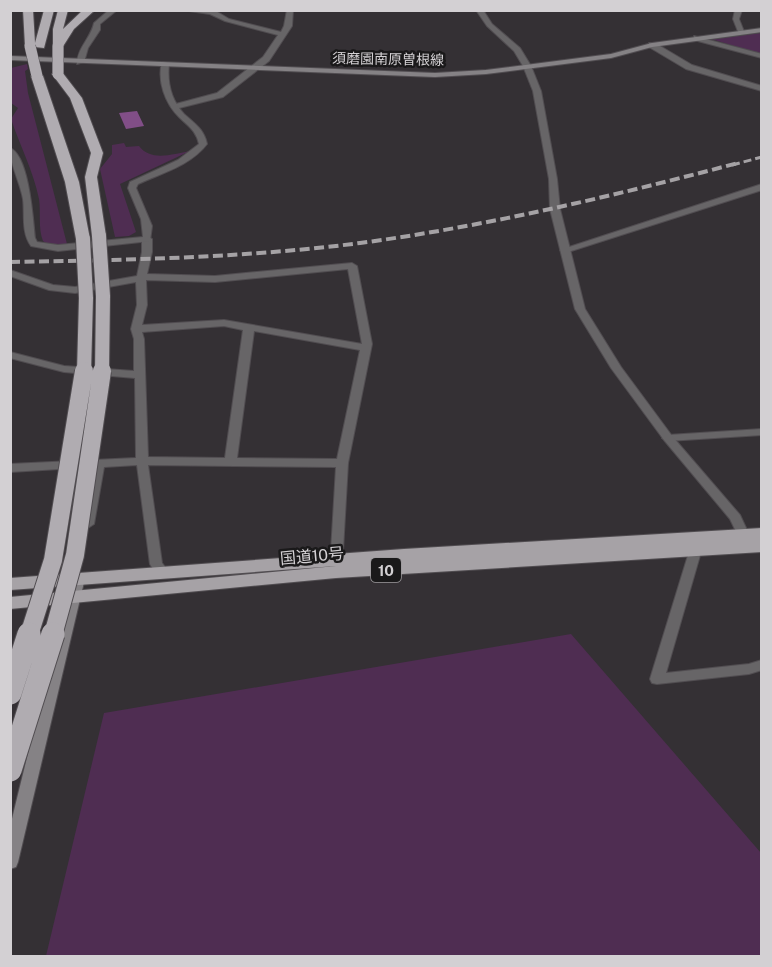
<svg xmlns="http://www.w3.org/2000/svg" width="772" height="967" font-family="'Public Sans','Noto Sans JP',sans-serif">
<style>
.green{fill:#4f2d52}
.building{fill:#814e87}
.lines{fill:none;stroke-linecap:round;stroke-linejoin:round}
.minor-casing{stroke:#514d51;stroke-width:2}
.tertiary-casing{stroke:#514d51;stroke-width:2}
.secondary-casing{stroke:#514d51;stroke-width:2}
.trunk-casing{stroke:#514d51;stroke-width:2}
.motorway-casing{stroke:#514d51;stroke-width:2}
.minor{fill:#676567;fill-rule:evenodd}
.tertiary{fill:#676567;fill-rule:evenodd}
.secondary{fill:#858285;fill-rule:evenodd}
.trunk{fill:#a6a2a6;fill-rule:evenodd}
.motorway{fill:#b0acb1;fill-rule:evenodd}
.rail-far1{stroke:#a5a2a5;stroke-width:3;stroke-dasharray:8 4;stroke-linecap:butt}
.rail{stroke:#a5a2a5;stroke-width:4;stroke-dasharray:10 4.5;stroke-linecap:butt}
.motorway-bridge-far3-casing{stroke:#514d51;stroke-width:12;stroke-linecap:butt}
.motorway-bridge-far2-casing{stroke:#514d51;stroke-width:16;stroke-linecap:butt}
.motorway-bridge-far1-casing{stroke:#514d51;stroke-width:20;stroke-linecap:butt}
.motorway-bridge-casing{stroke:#514d51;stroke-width:25;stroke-linecap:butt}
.motorway-bridge-far3{stroke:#b0acb1;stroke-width:11}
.motorway-bridge-far2{stroke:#b0acb1;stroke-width:14}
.motorway-bridge-far1{stroke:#b0acb1;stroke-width:18}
.motorway-bridge{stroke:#b0acb1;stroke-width:23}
.labels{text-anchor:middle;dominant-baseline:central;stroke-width:5;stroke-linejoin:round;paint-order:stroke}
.far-street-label{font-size:14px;fill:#d3d0d3;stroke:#1a191a}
.shield{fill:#1a191a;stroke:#9c999c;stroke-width:1.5}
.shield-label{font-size:15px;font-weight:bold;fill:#d3d0d3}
.street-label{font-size:16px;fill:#d3d0d3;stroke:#1a191a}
</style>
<rect width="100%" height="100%" fill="#343034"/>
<path class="green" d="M761,33V54L711,39Z
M27,64L28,69L25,71L28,93L67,244H47L43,241C38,229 41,212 39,199C33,170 20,146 11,119L18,108L11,103V68Z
M124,143L126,147L139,146C151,162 173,154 190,151L120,184L136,232L129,236L115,237L100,169L112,154V145Z
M571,634L761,853V956H46L104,713Z"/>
<path class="building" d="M137,111L144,126L126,129L119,113Z"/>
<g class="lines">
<defs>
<path id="minor" d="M109,10H117L100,24V30L88,48L84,62L77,64C77,48 91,38 94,23Z
M182,10H214L229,19L281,32L284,26L287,10H293L292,26L269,61L223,97L175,109L171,107L172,105L217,93L263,57L278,35L225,21L210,14Z
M735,10H742L739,19L745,34H739L733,19Z
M694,36L762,54V58L694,40Z
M649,43H655L692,65L762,86V91L686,69L649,47Z
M762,184V190L568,252L565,253L560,250Z
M147,236L152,239V252L147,274L215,276L352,263L357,266L372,344L348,463L342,568L341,571H331L330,568L336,467L148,465L162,563L169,572L168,575C159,578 154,571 150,564L137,465L104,467L94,524L88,528L82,524L92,467L10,472V464L136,458L135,378L64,372L10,358V352L64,366L134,371V339L131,329L137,305L136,282L75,293L49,290L10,276V270L53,285L75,287L137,276L142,252V239ZM348,269L362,344L224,320L142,325L147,305L146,280L215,282ZM224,326L243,330L225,458L148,457L144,339L142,332ZM254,331L360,350L337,459L237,458Z
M762,429V435L668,441L662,438L668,435Z
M695,548L701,552L666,673L749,664L762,660V670L749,674L657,684L652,683L650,679L689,552Z"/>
<path id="tertiary" d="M476,10H483L492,24L520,48L531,66L541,91L557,179L560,209L585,309L621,367L672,436L740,515L753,543L751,546H743L730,519L664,440L611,368L575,309L550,209L549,179L533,91L523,66L514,51L487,26Z
M162,62L169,64C167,82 171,100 184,114C195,124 204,129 207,144C190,166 162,173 138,184L136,188L152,226L150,241L58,251L31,246C21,232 25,215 23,199C20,182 10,165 10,148C29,156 33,218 35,238L37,242L58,245L143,237L141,219L128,188L130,182L178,160L199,144C196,130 188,126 179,117C165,103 157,81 162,62Z"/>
<path id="secondary" d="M762,28V32L652,47L611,58L486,74L435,77L10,60V56L435,73L486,70L611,54L652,43Z
M78,574L83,575L85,578L18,862L16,867L10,869V827L71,578L73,575Z"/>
<path id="trunk" d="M762,528V540L336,566L762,540V552L336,578L10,609V597L336,566L10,590V578L404,549Z"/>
<path id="motorway" d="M23,10H33L35,43L44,10H54L44,48L35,47L30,49L25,46Z
M58,10H68L63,29L83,10H95L74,29L62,48L58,49L53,46V29Z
M58,71L62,72L82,98L103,153L97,177L106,236L104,239H94L92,236L85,177L91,153L70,98L52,74Z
M37,73L43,76L79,182L90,239L88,242L83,243L76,239L65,182L31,76Z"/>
</defs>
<use href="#minor" class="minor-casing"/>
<use href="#tertiary" class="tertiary-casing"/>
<use href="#secondary" class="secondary-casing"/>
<use href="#trunk" class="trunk-casing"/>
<use href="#motorway" class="motorway-casing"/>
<use href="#minor" class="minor"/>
<use href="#tertiary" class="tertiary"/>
<use href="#secondary" class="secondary"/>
<use href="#trunk" class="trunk"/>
<use href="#motorway" class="motorway"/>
<path class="rail-far1" d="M732,165L762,157"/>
<path class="rail" d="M10,262C127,260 244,258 360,243C488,226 613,196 738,163"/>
<defs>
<path id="motorway-bridge-far3" d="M30,46L37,76
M58,46V74"/>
<path id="motorway-bridge-far2" d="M99,236L103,296L102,372
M83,239L86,298L84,372"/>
<path id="motorway-bridge-far1" d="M29,635L53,560L84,371
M53,635L75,555L102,371"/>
<path id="motorway-bridge" d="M10,693L29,634
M10,770L53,634"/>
</defs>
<use href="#motorway-bridge-far3" class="motorway-bridge-far3-casing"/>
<use href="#motorway-bridge-far2" class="motorway-bridge-far2-casing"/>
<use href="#motorway-bridge-far1" class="motorway-bridge-far1-casing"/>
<use href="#motorway-bridge" class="motorway-bridge-casing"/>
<use href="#motorway-bridge-far3" class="motorway-bridge-far3"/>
<use href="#motorway-bridge-far2" class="motorway-bridge-far2"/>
<use href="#motorway-bridge-far1" class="motorway-bridge-far1"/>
<use href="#motorway-bridge" class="motorway-bridge"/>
</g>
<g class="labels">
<g class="far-street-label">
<text transform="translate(388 59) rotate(1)">須磨園南原曽根線</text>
</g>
<rect class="shield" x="371" y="558" width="30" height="24" rx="4.5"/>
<g class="shield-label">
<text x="386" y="570">10</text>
</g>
<g class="street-label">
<text transform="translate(312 556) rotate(-5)">国道10号</text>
</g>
</g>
<rect width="772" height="967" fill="none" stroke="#d3d0d3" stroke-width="24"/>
</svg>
